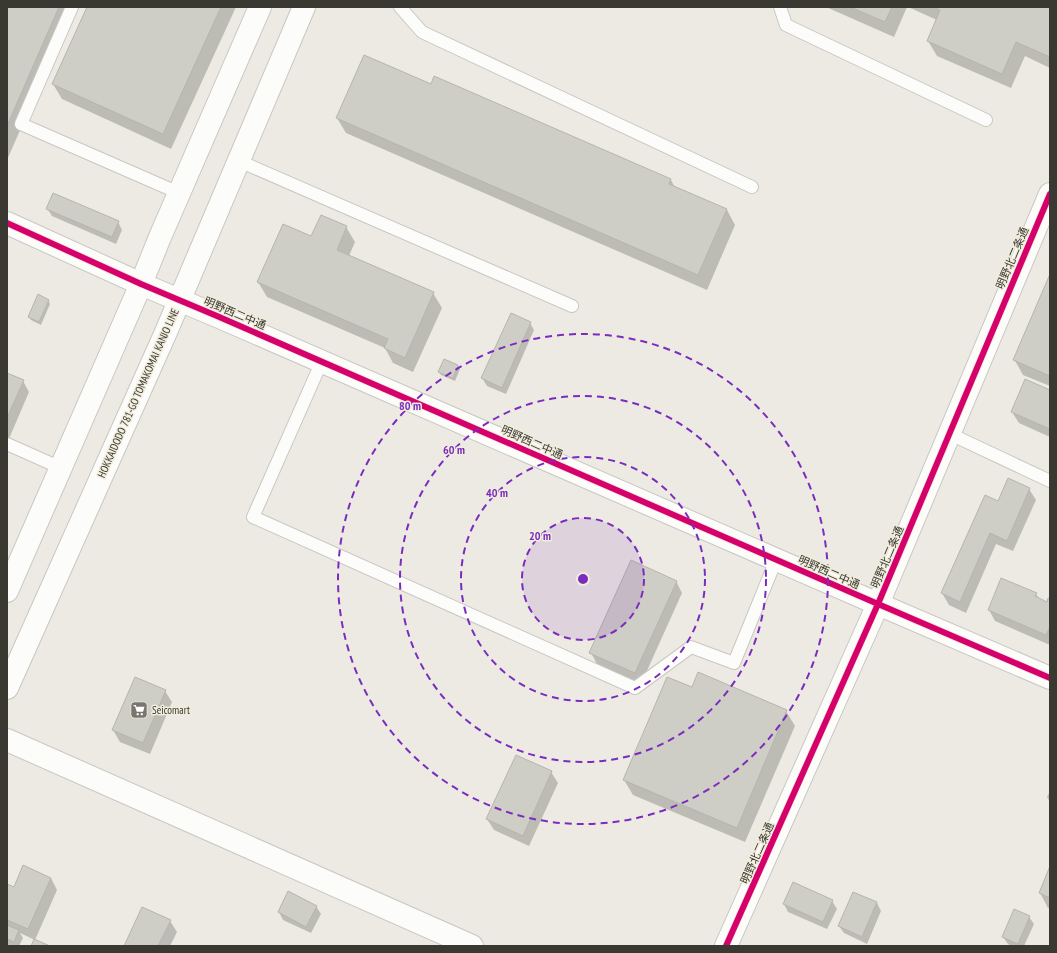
<svg xmlns="http://www.w3.org/2000/svg" width="1057" height="953" font-family="'PT Sans Narrow','Noto Sans JP',sans-serif">
<style>
.shadow{fill:#0003}
.building{fill:#cecdc6;stroke:#b6b4ae}
.lines{fill:none;stroke-linecap:round;stroke-linejoin:round}
.service-casing{stroke:#c9c7c0;stroke-width:14}
.minor-casing{stroke:#c9c7c0;stroke-width:24}
.tertiary-casing{stroke:#c9c7c0;stroke-width:24}
.secondary-casing{stroke:#c9c7c0;stroke-width:24}
.service{stroke:#fcfcfb;stroke-width:12}
.minor{stroke:#fcfcfb;stroke-width:22}
.tertiary{stroke:#fcfcfb;stroke-width:22}
.secondary{stroke:#fcfcfb;stroke-width:22}
.cycleway-casing{stroke:#f1eddd;stroke-width:8}
.cycleway{stroke:#d6006c;stroke-width:6}
.ring{fill:none;stroke:#7b2cbf;stroke-width:2;stroke-dasharray:7 5}
.labels{text-anchor:middle;dominant-baseline:central;stroke-width:3;stroke-linejoin:round;paint-order:stroke}
.street-label{font-size:11px;fill:#393831;stroke:#f1eddd}
.poi-label{font-size:11px;fill:#393831;stroke:#f1eddd;text-anchor:start}
.centre{fill:#7b2cbf;stroke:#f1eddd;stroke-width:2}
.ring-label{font-size:12px;text-anchor:middle;font-weight:bold;fill:#7b2cbf;stroke:#f1eddd;stroke-width:3;stroke-linejoin:round;paint-order:stroke}
</style>
<rect width="100%" height="100%" fill="#eceae2"/>
<path class="shadow" d="M7,7H74L7,160Z
M88,7H236L171,149L62,99L53,84Z
M826,7H907L894,37Z
M908,7H1050V68L1025,56L1011,88L937,56L928,41L937,20Z
M431,85L671,180L675,188L727,210L735,225L707,290L346,133L337,118Z
M47,208L118,222L122,230L116,244L52,216Z
M346,227L355,242L349,256L433,293L442,308L413,372L393,363L385,348L267,297L258,282L312,238Z
M1050,277V386L1023,375L1014,359Z
M48,300L50,304L41,325L31,320L29,317Z
M530,323L534,330L506,394L487,386L482,378Z
M444,360L458,366L460,369L455,381L441,375L439,371Z
M7,374L23,381L29,392L8,441L7,440Z
M1050,391V437L1019,423L1012,412Z
M1029,489L1036,500L1013,551L996,544L966,613L949,605L942,593L999,503Z
M676,581L682,593L641,684L597,664L591,653Z
M1036,594L1039,599L1047,603L1050,600V645L995,621L989,610Z
M693,689L786,711L795,726L745,842L633,795L624,780Z
M165,691L172,702L150,754L120,742L113,730Z
M551,772L558,783L529,846L494,830L487,819Z
M1050,791V802L1047,797Z
M1050,869V909L1048,908L1040,893Z
M51,878L57,890L35,940L20,933L23,938L19,946H11L7,944V885L14,888Z
M854,893L877,903L881,911L867,944L844,933L839,926Z
M832,901L837,909L827,929L788,912L784,904Z
M316,906L321,914L311,933L283,920L279,912Z
M1029,917L1034,924L1024,946H1011L1008,944L1003,937Z
M170,921L177,932L170,946H125Z"/>
<path class="building" d="M7,7H59L7,126Z
M87,7H221L163,134L52,84Z
M850,7H892L885,22Z
M933,7H1050V57L1016,42L1002,74L927,41L940,10Z
M364,55L431,84L434,76L671,179L669,184L727,209L698,275L336,118Z
M53,193L119,221L112,237L46,209Z
M321,215L347,226L337,250L434,292L405,358L384,348L388,339L257,282L283,224L311,236Z
M1050,274V376L1013,360Z
M38,294L49,300L39,322L28,317Z
M511,313L531,322L502,388L481,378Z
M444,359L458,365L453,378L438,372Z
M7,373L24,380L7,418Z
M1025,379L1050,390V429L1011,412Z
M1008,478L1030,488L1007,541L990,533L960,602L941,593L985,495L998,501Z
M631,560L677,581L635,673L589,653Z
M1001,578L1037,593L1035,596L1047,602L1048,598L1050,599V627L1046,635L988,610Z
M698,672L787,710L737,828L623,780L667,677L692,687Z
M135,677L166,690L143,743L112,730Z
M516,755L552,771L523,836L486,819Z
M23,865L51,878L28,929L7,920V884L14,887Z
M1050,866V898L1039,893Z
M793,882L833,900L823,922L783,904Z
M288,891L317,906L306,927L278,912Z
M853,892L877,902L862,937L838,926Z
M142,907L171,920L158,946H124Z
M1014,909L1030,916L1018,944L1002,937Z
M7,925L19,930L14,942L7,939Z
M34,939L50,946H31Z"/>
<g class="lines">
<defs>
<path id="service" d="M72,7L21,124L179,193
M400,7L422,32L752,187
M780,7L786,25L986,120
M239,161L572,306
M322,361L253,517L635,688L691,647L734,663L776,560
M950,434L1050,481
M7,444L61,468"/>
<path id="minor" d="M7,740L472,946
M726,946L878,604L1050,194"/>
<path id="tertiary" d="M7,223L141,284L217,316L878,604L1050,678"/>
<path id="secondary" d="M7,591L141,284L160,237L260,7
M7,688L166,332L304,7"/>
</defs>
<use href="#service" class="service-casing"/>
<use href="#minor" class="minor-casing"/>
<use href="#tertiary" class="tertiary-casing"/>
<use href="#secondary" class="secondary-casing"/>
<use href="#service" class="service"/>
<use href="#minor" class="minor"/>
<use href="#tertiary" class="tertiary"/>
<use href="#secondary" class="secondary"/>
<defs>
<path id="cycleway" d="M7,223L141,284L217,316L878,604L1050,678
M726,946L878,604L1050,194"/>
</defs>
<use href="#cycleway" class="cycleway-casing"/>
<use href="#cycleway" class="cycleway"/>
</g>
<circle cx="583" cy="579" r="61" fill="#7b2cbf" fill-opacity=".12"/>
<g class="ring">
<circle cx="583" cy="579" r="61"/>
<circle cx="583" cy="579" r="122"/>
<circle cx="583" cy="579" r="183"/>
<circle cx="583" cy="579" r="245"/>
</g>
<defs>
<symbol id="supermarket-square" viewBox="-11 -11 22 22"><rect x="-9" y="-9" width="18" height="18" rx="4" fill="#78766f" stroke="#f1eddd"/><path d="M-6-5.5h2.5l.6 2H6L4.5 2H-2.5L-4.4-4H-6ZM-1.5 3.2a1.3 1.3 0 1 0 .1 0ZM3 3.2a1.3 1.3 0 1 0 .1 0Z" fill="#fff"/></symbol>
</defs>
<g fill-rule="evenodd">
<use href="#supermarket-square" x="129" y="700" width="20" height="20"/>
</g>
<g class="labels">
<g class="street-label">
<text transform="translate(1012 258) rotate(-67)">明野北二条通</text>
<text transform="translate(235 313) rotate(23)">明野西二中通</text>
<text transform="translate(138 393) rotate(-66)">HOKKAIDODO 781-GO TOMAKOMAI KANJO LINE</text>
<text transform="translate(532 442) rotate(24)">明野西二中通</text>
<text transform="translate(887 557) rotate(-67)">明野北二条通</text>
<text transform="translate(829 572) rotate(24)">明野西二中通</text>
<text transform="translate(757 853) rotate(-66)">明野北二条通</text>
</g>
<g class="poi-label">
<text x="152" y="710">Seicomart</text>
</g>
</g>
<circle cx="583" cy="579" r="6" class="centre"/>
<g class="ring-label">
<text x="410" y="410">80 m</text>
<text x="454" y="454">60 m</text>
<text x="497" y="497">40 m</text>
<text x="540" y="540">20 m</text>
</g>
<rect width="1057" height="953" fill="none" stroke="#393831" stroke-width="16"/>
</svg>
